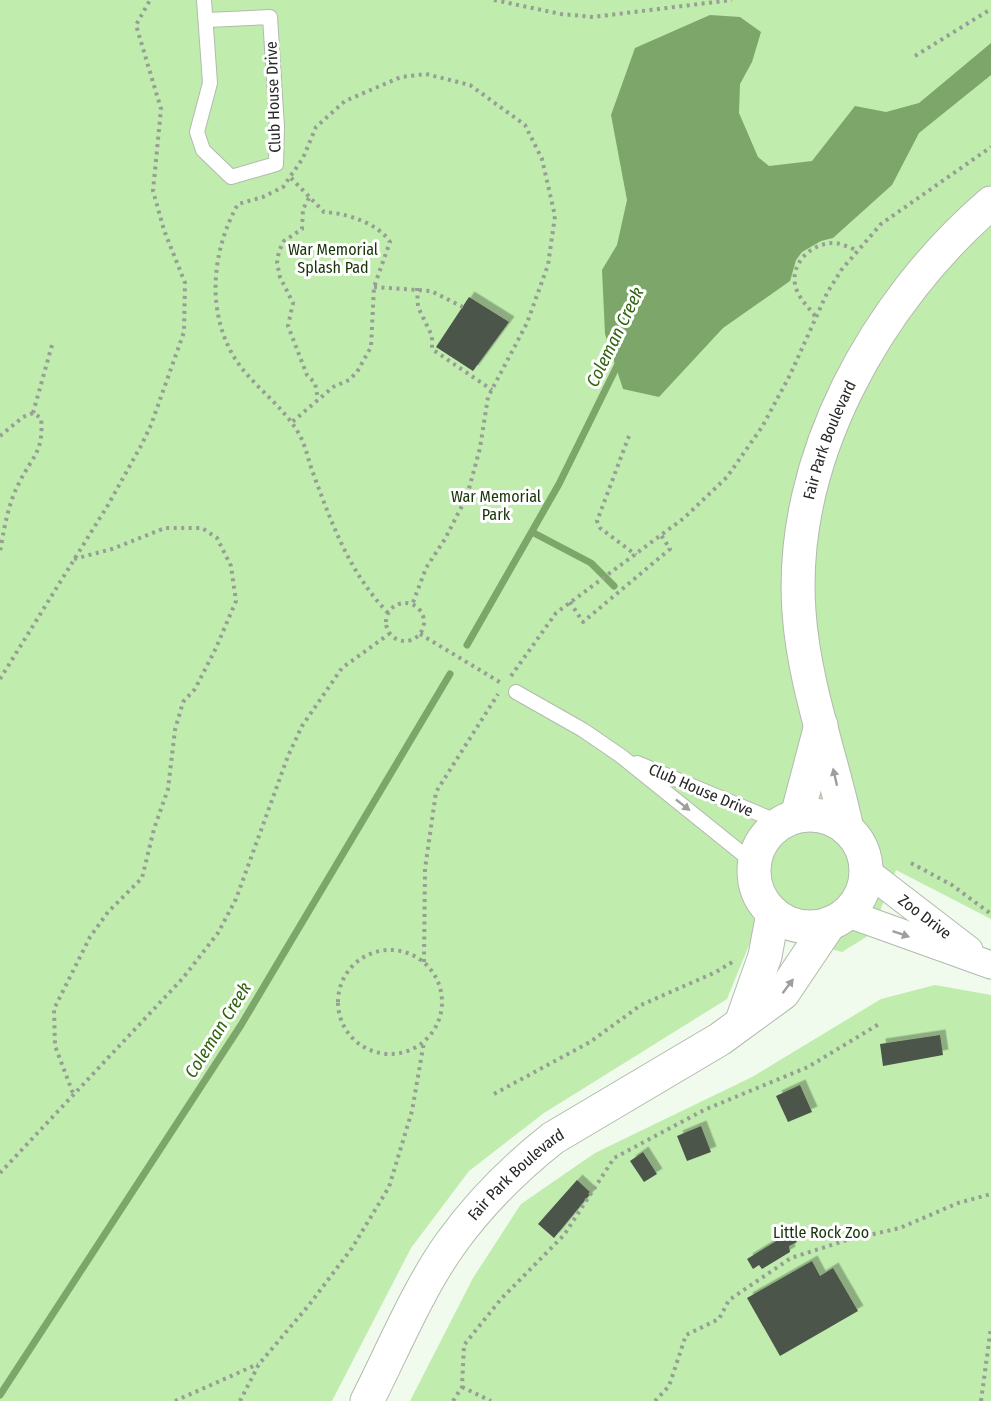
<svg xmlns="http://www.w3.org/2000/svg" width="991" height="1401" font-family="'Fira Sans Condensed',sans-serif">
<style>
.green{fill:#c0ecae}
.water{fill:#7ca66a}
.lines{fill:none;stroke-linecap:round;stroke-linejoin:round}
.stream{stroke:#7ca66a;stroke-width:7}
.building{fill:#4c5449;filter:url(#shadow)}
.lane-casing{stroke:#b2baae;stroke-width:16}
.street-casing{stroke:#b2baae;stroke-width:29}
.secondary-casing{stroke:#b2baae;stroke-width:35}
.path{stroke:#979e95;stroke-width:4;stroke-dasharray:3 4.5;stroke-linecap:butt}
.lane{stroke:#fff;stroke-width:14}
.street{stroke:#fff;stroke-width:27}
.secondary{stroke:#fff;stroke-width:33}
.oneway{fill:#9d9f9d}
.labels{text-anchor:middle;dominant-baseline:central;stroke-width:6;stroke-linejoin:round;paint-order:stroke}
.street-label{font-size:16px;fill:#262925;stroke:#fff}
.park-label{font-size:16px;fill:#183409;stroke:#fff}
.water-label{font-size:18px;font-style:italic;fill:#30640e;stroke:#fff}
</style>
<defs>
<filter id="shadow"><feDropShadow dx="5.5" dy="-5.5" stdDeviation="0" flood-color="#0004"/></filter>
</defs>
<rect width="100%" height="100%" fill="#f0faed"/>
<path class="green" d="M0,0H991V919L896,870L871,934L842,952L756,928L727,999L544,1113L469,1171L411,1248L332,1401H0Z
M935,985L991,995V1401H410L473,1278L521,1204L595,1153L752,1077L881,999Z"/>
<path class="water" d="M710,15L740,17L761,32L752,62L740,84L739,113L758,157L769,166L812,161L855,106L886,112L919,103L991,43V75L919,133L892,185L833,238L821,241L802,252L796,260L790,281L723,328L659,397L623,389L605,334L602,270L617,245L627,200L611,115L635,48Z"/>
<g class="lines">
<path class="stream" d="M532,532L591,563L614,586
M467,645L559,484L620,360
M0,1395L241,1025L450,674"/>
</g>
<path class="building" d="M469,297L509,322L473,371L436,347Z
M940,1035L943,1055L883,1066L880,1044Z
M800,1085L812,1112L788,1122L776,1096Z
M701,1126L711,1152L687,1161L677,1136Z
M643,1152L657,1174L644,1182L630,1161Z
M577,1180L591,1193L554,1238L538,1224Z
M791,1232L797,1242L789,1246L790,1252L762,1269L759,1265L753,1269L747,1259Z
M812,1261L820,1276L833,1268L858,1311L780,1356L747,1298Z"/>
<g class="lines">
<defs>
<path id="lane" d="M204,0L210,83L197,132L203,150L231,177L276,164L277,127L270,17L207,20
M516,692L583,730L621,756L754,863
M637,763L781,823"/>
<g id="street">
<path id="s1" d="M865,870L969,950"/>
<path d="M846,913L991,965"/>
</g>
<g id="secondary">
<circle cx="810" cy="871" r="56"/>
<path d="M797,816L821,725"/>
<path id="s2" d="M847,829C832,758 804,685 799,612C788,459 877,301 991,203"/>
<path d="M742,1021L765,956L773,913"/>
<path id="s3" d="M367,1401C392,1352 419,1287 451,1243C479,1204 515,1168 553,1138L720,1039L783,993L830,923"/>
</g>
</defs>
<use href="#lane" class="lane-casing"/>
<use href="#street" class="street-casing"/>
<use href="#secondary" class="secondary-casing"/>
<path class="path" d="M494,0L561,14L593,17L732,0
M915,56L991,9
M291,178L324,212C346,213 378,223 390,242L374,287L371,347L357,372L349,380L333,387L291,423
M309,198L303,209L302,229L284,241L279,251L277,263L280,277L293,303L288,326L307,375L315,383L318,399
M374,287L431,291L463,307
M417,288L418,307L432,336V349L492,390
M815,316C809,308 802,301 798,293C786,269 807,245 831,243C839,242 851,248 858,251
M33,413L52,345
M0,436L23,417L33,413L41,418C44,452 33,455 19,483C8,504 4,529 0,552
M629,436L597,521L600,528L636,555
M74,559L112,549L165,528H202L217,538L231,566L236,601L216,648L195,689L183,702L175,730L168,789L154,829L142,878L108,912L90,937L54,1009L55,1046L74,1096
M570,602L583,622L670,549L661,535
M386 622a19 19 0 1 1 38 0a19 19 0 1 1-38 0Z
M388,613C349,572 332,524 313,473C308,460 306,446 299,434C283,405 252,386 234,357C206,310 212,250 238,204L263,197L283,187L303,158L316,127L345,101L401,77L426,74L470,85L525,125L542,159L555,216L548,265L527,323L488,397L480,448L467,496L445,539L426,568L412,605
M420,634L503,684
M511,676L556,613L684,518L727,477L762,427L790,375L827,293L842,269L881,224L991,147
M0,679L108,505L142,444L151,425L184,332L185,283L164,230L153,191L161,109L136,25L150,0
M911,863L952,885L991,914
M338 1002a52 52 0 1 1 104 0a52 52 0 1 1-104 0Z
M424,962L425,869L436,792L498,694
M494,1094L590,1042L641,1005L716,972L734,961
M0,1173L183,978L218,933L236,899L288,756L302,726L342,668L389,634
M462,1387L491,1401
M175,1401L258,1364
M240,1401L259,1364L309,1305L352,1248L389,1187L412,1111L424,1042
M453,1401L462,1387L464,1345L501,1299L564,1235L614,1158L704,1110L808,1067L879,1024
M655,1401L669,1386L686,1335L719,1319L729,1300L791,1258L847,1240L900,1228L958,1203L991,1194
M981,1401L991,1327"/>
<use href="#lane" class="lane"/>
<use href="#street" class="street"/>
<use href="#secondary" class="secondary"/>
</g>
<defs><path id="oneway-solid" d="M-6-.8H1V-3.2L6.5 0L1 3.2V.8H-6Z" transform="scale(1.5)"/></defs>
<g class="oneway">
<use href="#oneway-solid" transform="translate(835 777) rotate(-103)"/>
<use href="#oneway-solid" transform="translate(683 805) rotate(38)"/>
<use href="#oneway-solid" transform="translate(901 934) rotate(19)"/>
<use href="#oneway-solid" transform="translate(788 986) rotate(-53)"/>
</g>
<g class="labels">
<g class="street-label">
<text transform="translate(273 97) rotate(-92)">Club House Drive</text>
<text stroke="none"><textPath href="#s2" startOffset="399">Fair Park Boulevard</textPath></text>
<text transform="translate(701 790) rotate(23)">Club House Drive</text>
<text stroke="none"><textPath href="#s1" startOffset="76">Zoo Drive</textPath></text>
<text stroke="none"><textPath href="#s3" startOffset="274">Fair Park Boulevard</textPath></text>
</g>
<g class="park-label">
<text x="333" y="249">War Memorial<tspan x="333" dy="18">Splash Pad</tspan></text>
<text x="496" y="496">War Memorial<tspan x="496" dy="18">Park</tspan></text>
<text x="821" y="1232">Little Rock Zoo</text>
</g>
<g class="water-label">
<text transform="translate(615 337) rotate(-64)">Coleman Creek</text>
<text transform="translate(218 1030) rotate(-58)">Coleman Creek</text>
</g>
</g>
</svg>
